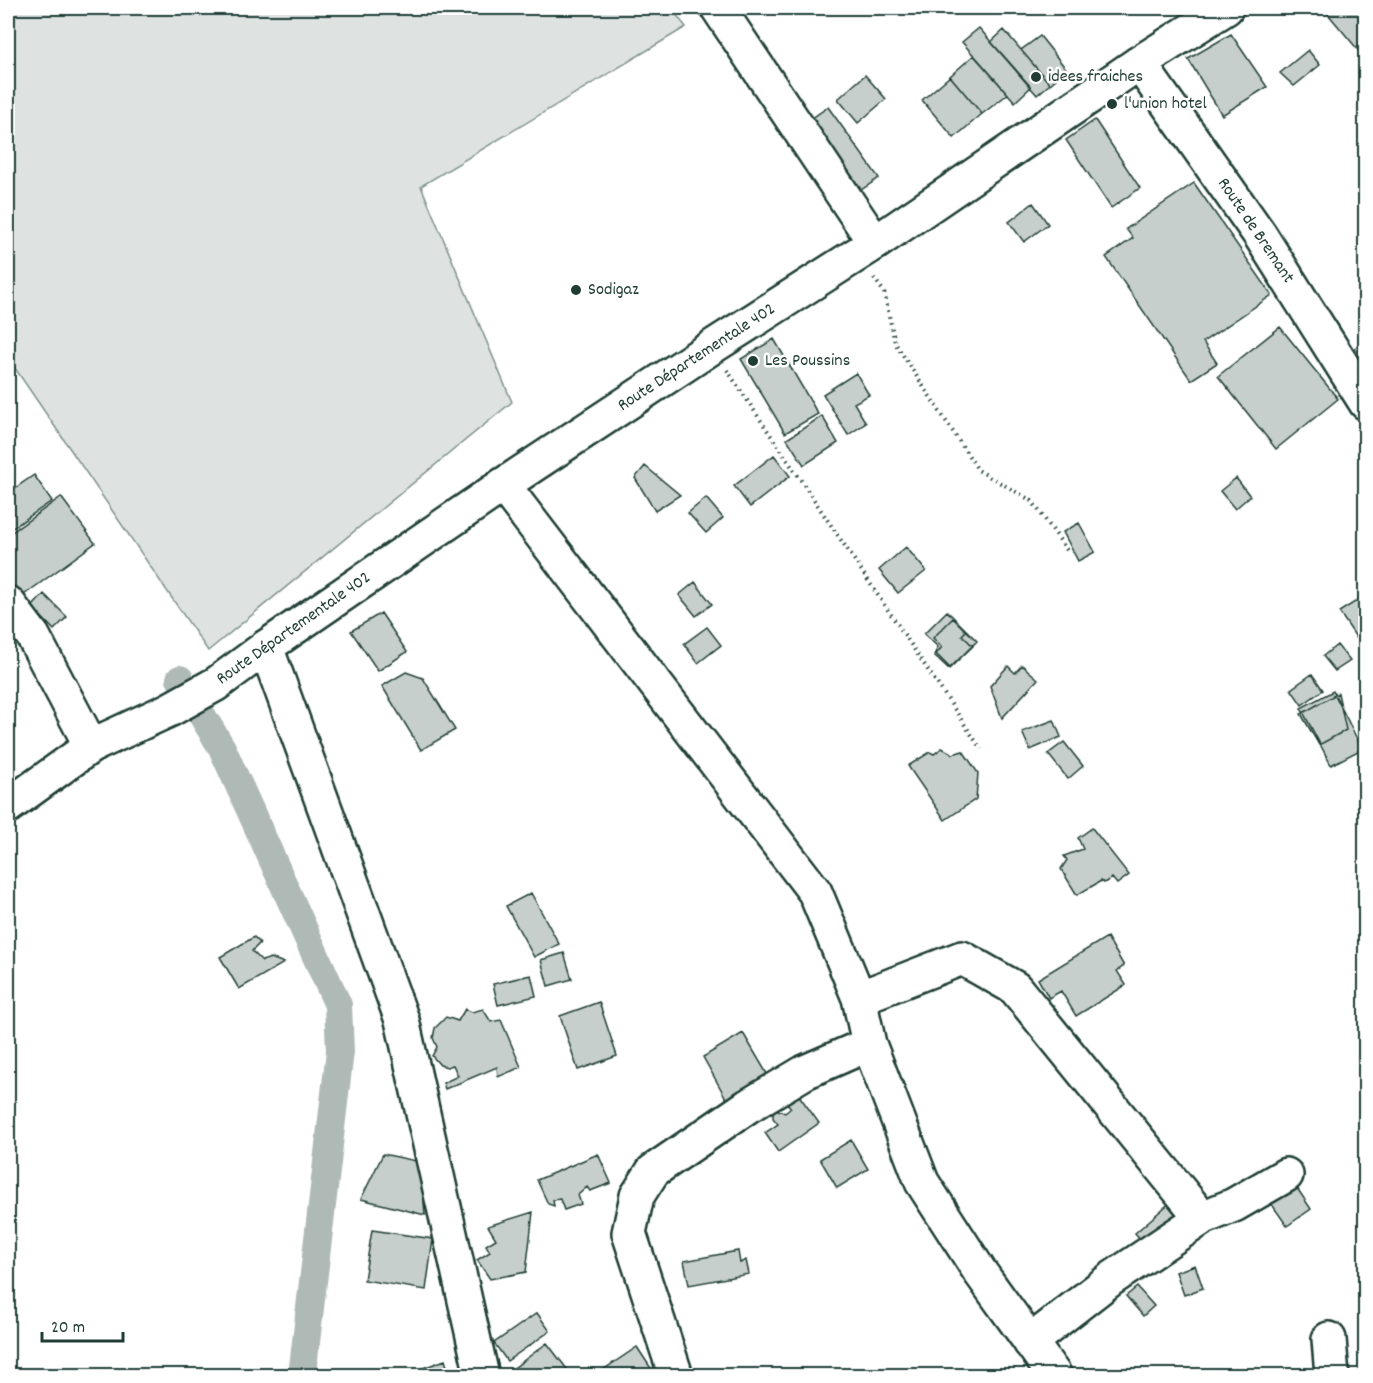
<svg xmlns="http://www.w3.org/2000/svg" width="1373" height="1383" font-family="Dekko,sans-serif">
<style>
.green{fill:#dee3e2;stroke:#7e908b;stroke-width:1.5}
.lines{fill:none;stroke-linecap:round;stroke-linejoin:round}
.canal{stroke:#afbab7;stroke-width:28}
.building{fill:#c7cfcc;stroke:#1f3d34;stroke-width:1.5}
.minor-casing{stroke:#1f3d34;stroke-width:38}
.major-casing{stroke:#1f3d34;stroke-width:38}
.path{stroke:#1f3d34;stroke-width:4;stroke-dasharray:1.5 4.5;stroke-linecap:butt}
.minor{stroke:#fff;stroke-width:33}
.major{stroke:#fff;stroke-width:33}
.poi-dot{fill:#1f3d34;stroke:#fff;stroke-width:2}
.labels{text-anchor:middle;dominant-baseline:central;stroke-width:5;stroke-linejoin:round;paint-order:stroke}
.poi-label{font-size:18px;fill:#1f3d34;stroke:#fff;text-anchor:start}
.street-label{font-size:18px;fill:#1f3d34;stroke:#fff}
</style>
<rect width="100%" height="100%" fill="#fff"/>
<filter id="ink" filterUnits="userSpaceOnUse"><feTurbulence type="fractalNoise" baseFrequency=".0167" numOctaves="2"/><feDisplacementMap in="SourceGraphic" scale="12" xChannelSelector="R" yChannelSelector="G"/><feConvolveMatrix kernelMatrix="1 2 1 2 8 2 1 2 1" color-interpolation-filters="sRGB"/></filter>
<g filter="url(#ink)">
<path class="green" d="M8,8H671L686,27L421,186L512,402L208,651L8,358Z"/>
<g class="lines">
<path class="canal" d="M180,679L222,748L338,1005L340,1051L302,1376"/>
</g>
<path class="building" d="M1323,8H1366V45L1359,51Z
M979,28L1031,87L1015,102L962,42Z
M1004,30L1050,84L1037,95L991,42Z
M1231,34L1267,87L1222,115L1188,59Z
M1040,36L1067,70L1050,84L1021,50Z
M1308,50L1320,65L1294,86L1280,73Z
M974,55L1008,94L982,114L950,76Z
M865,75L886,99L858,123L838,99Z
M950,76L982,114L954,138L922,100Z
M828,107L879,178L855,194L805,123Z
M1095,120L1140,188L1111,208L1066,140Z
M1194,183L1272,295L1203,342L1217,363L1191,380L1106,257L1133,238L1126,229Z
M1033,203L1048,224L1024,242L1009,222Z
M1280,327L1338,399L1276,449L1218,376Z
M774,339L818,414L785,433L741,359Z
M1366,339V364L1353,350Z
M856,373L869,395L854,403L866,423L848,435L823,394Z
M822,416L838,443L804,465L787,439Z
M774,455L790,476L750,507L734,486Z
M645,466L680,495L655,511L635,478Z
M34,475L52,501L8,531V493Z
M1236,478L1250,496L1235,509L1220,491Z
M61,497L95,543L21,597L8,579V535Z
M706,498L723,518L706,533L688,513Z
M1079,523L1095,552L1078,561L1063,532Z
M906,547L926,571L898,593L879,570Z
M695,582L712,604L696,616L679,595Z
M44,594L67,617L54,630L32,607Z
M1366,595V652L1339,612Z
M947,611L977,641L949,669L934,655L938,647L924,634Z
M381,613L407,652L378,671L351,631Z
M953,618L966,631L962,635L973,646L950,668L936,654L942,647L933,638Z
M707,627L721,645L698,663L684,644Z
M1337,645L1350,661L1335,671L1323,656Z
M1022,665L1038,679L1002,718L990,686L1008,666L1015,673Z
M406,672L423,678L455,730L421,750L382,686Z
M1312,674L1323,690L1302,705L1291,689Z
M1333,691L1362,749L1331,765L1301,708Z
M1338,693L1346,730L1319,745L1301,714Z
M1054,720L1061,737L1030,750L1022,732Z
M1064,742L1083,766L1068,779L1048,754Z
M942,748L953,754L963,751L978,773L976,799L945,820L908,766L930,752L934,754Z
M1092,828L1129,875L1117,884L1112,878L1104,883L1101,881L1077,895L1061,869L1067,860L1064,856L1083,849L1078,838Z
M531,893L559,944L534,957L506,906Z
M254,937L260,943L252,951L262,961L271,958L284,963L239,989L220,957Z
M1107,937L1124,966L1117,971L1126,985L1076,1016L1061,991L1049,998L1038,979Z
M564,953L572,979L548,986L541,960Z
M531,975L536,996L498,1005L493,984Z
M599,1002L617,1056L578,1070L560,1016Z
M465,1009L472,1012L483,1009L491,1022L501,1020L521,1067L498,1077L497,1067L445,1089L443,1083L458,1076L453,1065L447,1067L440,1065L432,1056L437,1047L433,1038L435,1028L446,1017L458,1021Z
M743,1033L773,1084L731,1107L703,1057Z
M798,1094L819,1123L778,1152L765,1133L778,1124L773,1118V1113L776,1109L785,1113L791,1108L786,1102Z
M851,1140L868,1169L837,1188L820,1159Z
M383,1154L421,1162L425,1215L361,1199Z
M598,1154L611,1183L590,1191L587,1187L578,1195L581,1204L564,1210L560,1199L553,1200L554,1206L548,1204L537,1180Z
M1291,1179L1311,1209L1287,1226L1266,1196Z
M1173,1200L1182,1209L1143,1242L1135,1233Z
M533,1212L526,1272L490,1279L477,1260L490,1252L486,1245L496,1239L488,1226Z
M372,1230L433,1239L426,1290L364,1280Z
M738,1251L740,1263L746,1260L749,1274L689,1285L684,1261Z
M1195,1265L1203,1288L1184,1295L1176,1272Z
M1137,1287L1154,1306L1143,1316L1126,1296Z
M537,1313L550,1331L507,1361L494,1343Z
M547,1343L570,1373L567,1376H514L510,1371Z
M637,1347L656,1376H594Z
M445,1360L450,1376H401Z"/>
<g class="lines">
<defs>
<path id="minor" d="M718,8L875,243
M1139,63L1260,235L1366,403
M503,485L815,892L859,998L869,1044L922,1182L980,1272L1055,1376
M8,603L33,636L91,746
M266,647L402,1020L482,1376
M859,998L962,958L1015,988L1202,1218L1234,1205L1286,1175
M1329,1339L1332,1376
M1030,1342L1111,1279L1202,1218
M676,1376L629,1233L637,1196L653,1171L748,1106L805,1072L869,1044"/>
<path id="major" d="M8,806L91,746L169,710L216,684L266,647L503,485L712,347L875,243L1139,63L1226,8"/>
</defs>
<use href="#minor" class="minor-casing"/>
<use href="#major" class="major-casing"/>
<path class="path" d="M874,278L884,292L895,343L978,470L1032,501L1069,553
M727,370L981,749"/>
<use href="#minor" class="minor"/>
<use href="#major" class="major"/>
</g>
</g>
<g class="poi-dot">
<circle cx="1036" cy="77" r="6"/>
<circle cx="1112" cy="104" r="6"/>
<circle cx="576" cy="290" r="6"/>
<circle cx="753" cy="361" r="6"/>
</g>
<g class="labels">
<g class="poi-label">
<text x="1048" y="77">idees fraiches</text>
<text x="1124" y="104">l'union hotel</text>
<text x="588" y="290">Sodigaz</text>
<text x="765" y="361">Les Poussins</text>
</g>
<g class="street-label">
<text transform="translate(1255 231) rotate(56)">Route de Bremant</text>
<text transform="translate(697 358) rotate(-33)">Route Départementale 402</text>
<text transform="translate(294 629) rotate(-35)">Route Départementale 402</text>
</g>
</g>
<rect width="1373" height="1383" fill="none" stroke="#fff" stroke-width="30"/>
<rect x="15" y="15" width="1343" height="1353" fill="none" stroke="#1f3d34" stroke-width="2" filter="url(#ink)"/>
<path d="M42 1332v9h81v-9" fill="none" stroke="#1f3d34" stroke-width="3"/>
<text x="51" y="1332" font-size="18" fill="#1f3d34" stroke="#ffffff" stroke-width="4.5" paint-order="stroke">20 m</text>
</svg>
